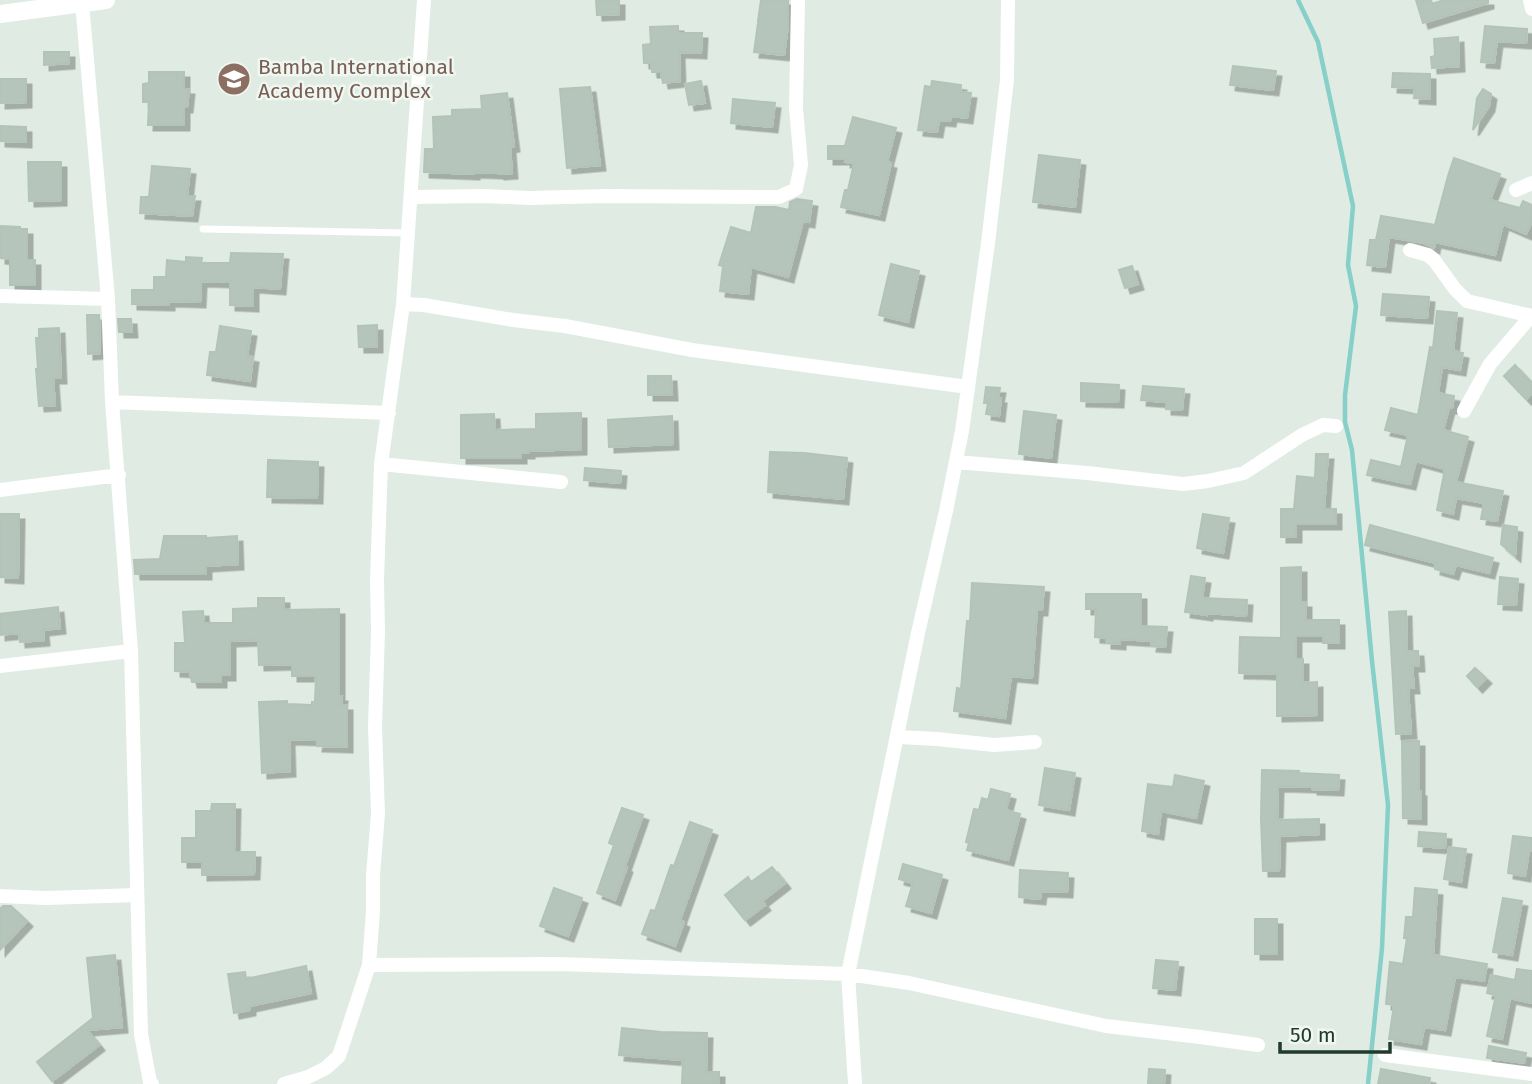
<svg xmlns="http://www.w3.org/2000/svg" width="1532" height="1084" font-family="'Fira Sans',sans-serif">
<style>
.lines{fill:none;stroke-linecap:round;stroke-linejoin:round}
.stream{stroke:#86d0c9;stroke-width:4.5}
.building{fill:#b5c5bb;stroke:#b2c4b8;stroke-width:2;filter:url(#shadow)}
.service{stroke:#fff;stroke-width:7}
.minor{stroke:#fff;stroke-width:14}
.tertiary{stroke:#fff;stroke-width:18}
.labels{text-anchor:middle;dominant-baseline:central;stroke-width:5;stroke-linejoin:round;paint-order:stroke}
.education-label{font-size:21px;fill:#785e54;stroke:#f0f7f1;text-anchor:start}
</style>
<defs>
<filter id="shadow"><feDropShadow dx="5.5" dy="5.5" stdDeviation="0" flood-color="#0004"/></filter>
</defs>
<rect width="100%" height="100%" fill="#dfebe3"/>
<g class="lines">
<path class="stream" d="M1298,0L1318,42L1353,206L1348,265L1356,306L1345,395V422L1352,450L1372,661L1388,805L1382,948L1368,1084"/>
</g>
<path class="building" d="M596,0H619V14L597,15Z
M761,0H788V26L784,55L754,52L758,23L762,22L758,21Z
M1416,0H1431L1432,4L1444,0H1488V3L1423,23Z
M678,26V33H702L701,53L679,52L680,81L663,83L661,72H652L651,63H644L643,45L651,44L650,27Z
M1485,26L1527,29L1526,43L1497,41L1494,63L1481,62Z
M1458,37L1459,66L1432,68L1431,57L1435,56L1434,39Z
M44,52H69V63L44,65Z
M1233,66L1276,71L1273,90L1230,85Z
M149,72H184V89H189L187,107H184V125H148L149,102H143V84L149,83Z
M1393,73L1430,74V99L1414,98L1415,88L1392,87Z
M0,79H26V102L0,103Z
M701,81L705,103L689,105L685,84Z
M932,81L961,85L960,92L971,93L967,118L951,116L950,121L939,120L937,132L918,130L925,86L931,87Z
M590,87L600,165L567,168L560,89Z
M1483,89L1491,94L1489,106L1473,130L1477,98Z
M507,93L514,146L510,147L512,173L499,174L498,173L474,172V174L424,172L425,149H434L433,117L452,116V110L482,109L481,96Z
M733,99L775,103L772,127L731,123Z
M853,117L896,128L887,162L891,163L879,215L841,207L845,190H848L854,163L845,162L846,159H828V146H845Z
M0,126L26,127V142L0,141Z
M1039,155L1080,160L1075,207L1033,202Z
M1454,158L1500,174L1490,200L1520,208L1523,201L1532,205V221L1526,234L1503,224L1495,255L1435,242L1434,248L1424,243L1389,237L1385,267L1367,265L1370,240H1376L1381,216L1435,225L1448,176Z
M28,162H61V200L29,201Z
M152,166L190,169L187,196H195L192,216L140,213L141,197H149Z
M797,199L812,201L809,222L803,221L788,277L751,267L748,294L720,291L723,266L719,265L731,227L751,233L756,207H775L789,210L790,202Z
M0,226L20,227V229H27V260H35V285H10V259L0,258Z
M231,253L283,254L280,289L253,287V306L230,305V282L201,281L200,302L169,301V305L132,304V290H154V277H166L167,260L186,262V257L202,258L201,263H230Z
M891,264L919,271L908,322L879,315Z
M1132,266L1138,284L1125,288L1119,270Z
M1383,294L1429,297L1427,318L1381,315Z
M1437,311L1457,313L1453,351L1463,353L1460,370L1442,367L1438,393L1454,396L1452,408H1449L1443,430L1468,437L1456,482L1503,491L1497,521L1481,519L1484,503L1456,498L1453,514L1437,510L1445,469L1416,461L1410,484L1367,475L1371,460L1401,467L1408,435L1385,430L1391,408L1418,415L1430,347L1433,348Z
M87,315H99L100,353L88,354Z
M118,319H131L132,332H119Z
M377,325V347H359L358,326Z
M220,326L251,331L247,356L253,357L250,381L207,375L210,352H216Z
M59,328L61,378H53L55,405L39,406L36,369H38L36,338H39V329Z
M1515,365L1532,383V393L1526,399L1504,376Z
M648,376H671L672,395H648Z
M1081,383L1119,385L1118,402L1081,401Z
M1143,386L1184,389L1182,410L1166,409V402L1141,400Z
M986,387L1000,388L998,398H1001L999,416L986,414L988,403H984Z
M1024,411L1056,415L1051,458L1019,454Z
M581,413V449L529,451V453H521V458H461V415L494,414L495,430L536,429V414Z
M672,416L673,444L609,447L608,420Z
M770,452L804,453L847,458L843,499L768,492Z
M1316,454H1328L1324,509H1336V524H1296V537H1281V509H1294L1297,476L1315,478Z
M268,460L318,462L317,498L267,497Z
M585,468L621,471L620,483L584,480Z
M0,514H19L18,578L0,577Z
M1203,514L1229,518L1223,553L1197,548Z
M1370,525L1493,558L1489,573L1456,565L1453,574L1435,569L1436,563L1365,545Z
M1503,525L1517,527L1515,556L1501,544Z
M164,536H206V538L237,536L238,564L206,566V574H135L134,560L160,559Z
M1301,567V602H1306V620H1339V643H1323V636H1296V659H1303V683L1317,682V715L1277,716V674L1239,673L1240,637L1281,638V568Z
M1191,576L1205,578L1202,598L1247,600L1246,616L1207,613V615L1185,612Z
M1500,577L1518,579L1516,605L1498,604Z
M972,583L1044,587L1042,610H1037L1032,678L1011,676L1005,718L954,711L957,688L961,689L967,621H970Z
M1086,594H1141V626L1167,627L1165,647L1151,646L1152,641L1120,639V644L1106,643V638L1095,637L1096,609H1086Z
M258,598H284V610L339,609V696H342L341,705H347V747L317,746L318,740L289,739L290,771L262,773L259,702L287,701V704L312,705V702H315L316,676H292V664L259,665L258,640L230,641V675H221V682H192L190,672L175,671V643H185L183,612L203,611L204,623H233V609L258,608Z
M58,607L60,628L43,630L44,640L20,642L19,633L0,635V614Z
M1406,611L1407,651H1418L1419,666H1412L1414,688H1408L1411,733L1396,734L1389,612Z
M1475,668L1486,678L1477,687L1467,676Z
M1402,741H1419V791H1421V819L1403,818Z
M1045,768L1075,773L1069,810L1039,805Z
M1262,770L1299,771L1298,773L1339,775L1338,790L1312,789V787L1278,786L1277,820L1319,819V834L1280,836L1279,871H1263L1261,818Z
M1175,775L1204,781L1196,818L1161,811L1158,834L1142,831L1148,784L1173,787Z
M991,789L1010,794L1006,810L1020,814L1008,860L967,850L969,843L966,842L974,809L979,810L982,798L988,800Z
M212,804H235L234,852H255L254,874L202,875V862H182V838H196V811H211Z
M622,808L643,815L625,866L627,867L615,900L597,893L614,845L609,843Z
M690,822L712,830L680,920L684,922L675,946L642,934L651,910L655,911L671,865L674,866Z
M1419,832L1446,834L1445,848L1418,846Z
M1513,836L1532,838V851H1529L1525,876L1508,873Z
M1449,847L1466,849L1461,882L1444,879Z
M903,864L942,875L931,913L906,906L913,883L899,879Z
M772,867L785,883L762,901L765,905L745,920L725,895L748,877L751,882Z
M1020,870L1068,873L1067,892L1041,891L1040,899L1019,897Z
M554,888L582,898L568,936L540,926Z
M1415,888L1437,890L1433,955L1487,964L1484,981L1455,977L1445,1030L1424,1027L1421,1044L1389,1039L1394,1005L1386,1004L1390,962L1403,964L1407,938H1404L1406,917H1413Z
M1503,898L1522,901L1512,955L1493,952Z
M3,906H11L27,921L0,950V909Z
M1255,919H1277V954H1255Z
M115,955L122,1027L87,1030L99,1045L52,1081L37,1062L93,1018L87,958Z
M1156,960L1178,962L1175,990L1153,988Z
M306,966L311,993L250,1006V1010L234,1013L228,974L245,972L246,979Z
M1517,969L1532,971V1003L1510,998L1502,1039L1487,1036L1496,995L1487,993L1491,975L1515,980Z
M622,1028L661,1032L707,1033L706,1072H719V1084H682L683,1060L619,1055Z
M1489,1046L1526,1053L1524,1063L1487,1058Z
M1149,1069L1165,1070L1164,1084H1148Z
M1381,1069L1430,1078L1429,1084H1378Z"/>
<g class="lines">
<path class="service" d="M203,229L408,233"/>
<path class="minor" d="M1530,0L1532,9
M82,3L108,299L112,402L131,651L141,1034L150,1082L152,1084
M1516,190L1532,183
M411,197L485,196L528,198L607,196L757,197H779L796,189L801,165L796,108L798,0
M1410,250L1428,255L1434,260L1455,289L1467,301L1532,316
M0,296L108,299
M403,304L424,305L513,320L565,326L692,350L968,387
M112,402L389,413
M1464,411L1490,364L1531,316
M956,462L1087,473L1183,484L1208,481L1244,473L1302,435L1323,425L1336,426
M381,464L561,482
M0,490L119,475
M0,666L131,651
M898,737L937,739L994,745L1035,742
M0,896L46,898L137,895
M369,965L373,911V875L378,814L375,727L378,631L377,580L381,464L403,304L424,0
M1385,1055L1532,1074
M284,1084L308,1077L326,1068L339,1056L369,965L559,964L848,974L909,983L1106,1026L1200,1037L1258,1045
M855,1084L848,974L918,633L946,511L962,431L988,243L1007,80L1008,0"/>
<path class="tertiary" d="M0,14L106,0"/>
</g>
<defs>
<symbol id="school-disc" viewBox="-11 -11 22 22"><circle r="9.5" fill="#8d6e63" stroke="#f0f7f1"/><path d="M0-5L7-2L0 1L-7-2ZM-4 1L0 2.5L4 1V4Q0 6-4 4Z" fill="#fff"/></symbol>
</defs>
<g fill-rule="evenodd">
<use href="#school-disc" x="215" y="60" width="38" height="38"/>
</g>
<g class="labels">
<g class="education-label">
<text x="258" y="67">Bamba International<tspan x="258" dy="24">Academy Complex</tspan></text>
</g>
</g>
<path d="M1280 1042v10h110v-10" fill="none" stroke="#203b2d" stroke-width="3.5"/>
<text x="1290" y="1042" font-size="21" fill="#203b2d" stroke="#f0f7f1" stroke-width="5" paint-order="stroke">50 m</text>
</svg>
